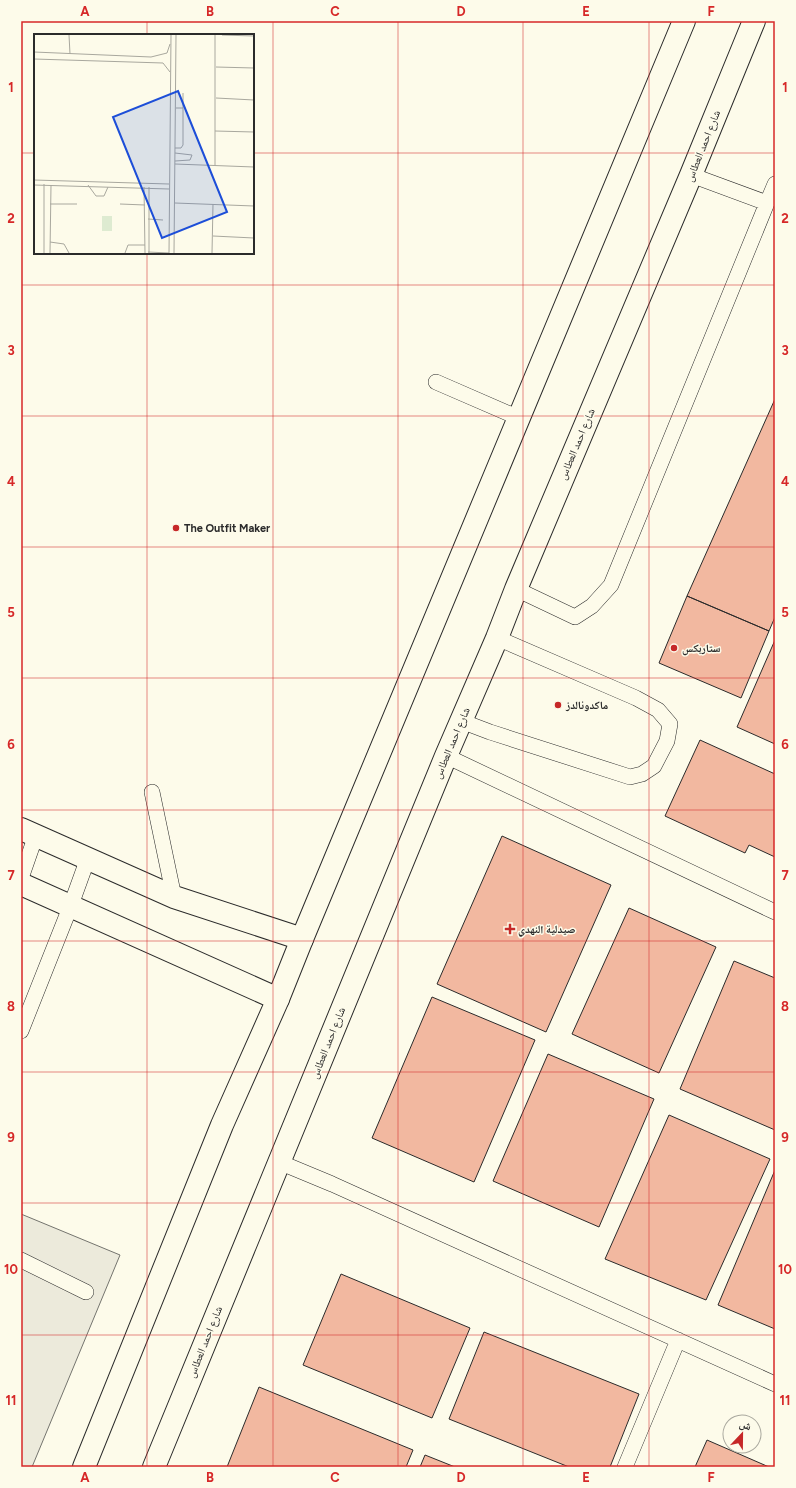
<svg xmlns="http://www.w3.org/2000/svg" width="796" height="1488" font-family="Figtree,'Noto Naskh Arabic',sans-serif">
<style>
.parking{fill:#eceadb;stroke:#74746e}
.building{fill:#f2b8a0;stroke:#2b2b2b}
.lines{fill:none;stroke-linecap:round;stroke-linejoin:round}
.lane-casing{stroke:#2b2b2b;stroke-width:16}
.street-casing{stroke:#2b2b2b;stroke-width:24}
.secondary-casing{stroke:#2b2b2b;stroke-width:24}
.lane{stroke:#fdfbea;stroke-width:15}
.street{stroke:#fdfbea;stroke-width:22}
.secondary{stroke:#fdfbea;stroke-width:22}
.grid{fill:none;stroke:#d62828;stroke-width:1;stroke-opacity:0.55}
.poi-dot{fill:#c62828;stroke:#fdfbea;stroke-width:1.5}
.labels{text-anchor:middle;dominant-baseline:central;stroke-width:3;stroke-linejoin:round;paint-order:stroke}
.street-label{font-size:11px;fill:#2b2b2b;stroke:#fdfbea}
.poi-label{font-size:11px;font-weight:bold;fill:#2b2b2b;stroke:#fdfbea;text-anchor:start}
.inset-road{fill:none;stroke:#a9a89e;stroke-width:1}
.view{fill:#1d4ed8;fill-opacity:0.15;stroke:#1d4ed8;stroke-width:2}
.inset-edge{fill:none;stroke:#2b2b2b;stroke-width:2}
.neatline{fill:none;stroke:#d62828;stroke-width:1.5}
.grid-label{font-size:13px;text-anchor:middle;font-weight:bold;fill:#d62828}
</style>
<rect width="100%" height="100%" fill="#fdfbea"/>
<path class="parking" d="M21,1214L120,1255L32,1467H21Z"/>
<path class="building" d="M775,399V617L769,631L687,596Z
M687,596L769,631L741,698L659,663Z
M775,640V744L737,727Z
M700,740L775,774V857L749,845L745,853L665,816Z
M502,836L611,885L546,1032L437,984Z
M629,908L716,947L659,1073L572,1034Z
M734,961L775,978V1130L680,1089Z
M432,997L535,1040L474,1182L372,1138Z
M548,1054L654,1099L599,1227L493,1181Z
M669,1115L770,1159L706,1300L605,1259Z
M775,1170V1329L718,1305Z
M341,1274L470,1328L432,1418L303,1365Z
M484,1332L639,1394L610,1467H569L449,1419Z
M259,1387L413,1450L406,1467H227Z
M707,1440L769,1467H695Z
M425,1455L455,1467H420Z"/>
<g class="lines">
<defs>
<path id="lane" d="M691,175L767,203L775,184
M436,382L519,418
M516,589L575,617L592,606L611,585L767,203
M461,721L490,732L630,777L642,774L654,766L667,741L670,724L658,710L636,698L497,638
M446,756L775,912
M152,792L174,897
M21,878L36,835
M21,1031L71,905L88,858
M279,1162L332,1184L775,1384
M21,1260L86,1292
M625,1467L678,1340"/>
<path id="street" d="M21,829L174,897L302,939
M21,884L278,999"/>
<path id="secondary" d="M84,1467L222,1125L278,999L302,939L684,21
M154,1467L446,756L497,638L516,589L691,175L754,21"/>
</defs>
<use href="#lane" class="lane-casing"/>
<use href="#street" class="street-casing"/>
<use href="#secondary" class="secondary-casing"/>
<use href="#lane" class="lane"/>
<use href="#street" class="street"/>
<use href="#secondary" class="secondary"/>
</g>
<path class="grid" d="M147,21V35M273,21V1467M398,21V1467M523,21V1467M649,21V1467M21,153H35M253,153H775M147,253V1467M21,285H775M21,416H775M21,547H775M21,678H775M21,810H775M21,941H775M21,1072H775M21,1203H775M21,1335H775"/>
<g class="poi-dot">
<circle cx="176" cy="528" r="4"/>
<circle cx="674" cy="648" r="4"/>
<circle cx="558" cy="705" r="4"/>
<path d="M508 923h4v4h4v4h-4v4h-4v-4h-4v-4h4z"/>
</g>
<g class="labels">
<g class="street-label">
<text transform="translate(703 146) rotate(-68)">شارع احمد العطاس</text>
<text transform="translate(577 444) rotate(-67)">شارع احمد العطاس</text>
<text transform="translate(452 743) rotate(-67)">شارع احمد العطاس</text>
<text transform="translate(328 1043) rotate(-68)">شارع احمد العطاس</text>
<text transform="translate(205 1342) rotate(-68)">شارع احمد العطاس</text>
</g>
<g class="poi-label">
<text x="184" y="528">The Outfit Maker</text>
<text x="682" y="648">ستاربكس</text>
<text x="566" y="705">ماكدونالدز</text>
<text x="518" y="929">صيدلية النهدي</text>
</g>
</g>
<g transform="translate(34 34)">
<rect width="220" height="220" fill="#fdfbea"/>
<path d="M68,182H78V197H68Z" fill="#deebd1"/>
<path class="inset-road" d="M35,1L36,20M188,1L220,2M0,18L117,23L133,19L136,10M0,25L129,29L136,38M182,33L220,34M182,64L220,66M142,74H149V59M181,97L220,98M141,114H147L149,111V74M141,127L156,126L158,121L141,119M141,130L220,133M181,132V1M0,146L135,150M0,151L135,155M54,151L62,162H70L74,153M110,153L111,219M115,153V219M141,169L220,172M16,170H43M86,170L111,171M114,185L129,186M179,202L220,204M16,208L30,210L35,219M114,218L135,219M10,219V150M16,219L17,151M91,219L94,211H111M135,219L137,1M140,219L142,1M178,219L179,170"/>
<path class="view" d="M144,57L193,178L128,204L79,83Z"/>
<rect width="220" height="220" class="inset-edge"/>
</g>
<rect width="796" height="1488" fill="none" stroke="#fdfbea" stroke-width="44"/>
<g transform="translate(742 1434) rotate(22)"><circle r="19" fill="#fdfbea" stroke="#a9a89e"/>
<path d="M0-3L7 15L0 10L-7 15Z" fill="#c62828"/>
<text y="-6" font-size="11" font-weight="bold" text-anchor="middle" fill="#2b2b2b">ش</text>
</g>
<rect x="22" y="22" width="752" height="1444" class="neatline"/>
<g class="grid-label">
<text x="85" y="16">A</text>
<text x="210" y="16">B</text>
<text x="335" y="16">C</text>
<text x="461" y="16">D</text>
<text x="586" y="16">E</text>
<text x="711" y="16">F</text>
<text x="11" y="92">1</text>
<text x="785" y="92">1</text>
<text x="11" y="223">2</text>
<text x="785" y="223">2</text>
<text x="11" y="355">3</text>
<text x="785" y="355">3</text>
<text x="11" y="486">4</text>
<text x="785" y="486">4</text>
<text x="11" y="617">5</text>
<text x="785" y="617">5</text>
<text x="11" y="749">6</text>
<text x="785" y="749">6</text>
<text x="11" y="880">7</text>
<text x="785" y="880">7</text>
<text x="11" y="1011">8</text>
<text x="785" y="1011">8</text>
<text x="11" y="1142">9</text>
<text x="785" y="1142">9</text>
<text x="11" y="1274">10</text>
<text x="785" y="1274">10</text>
<text x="11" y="1405">11</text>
<text x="785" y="1405">11</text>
<text x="85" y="1482">A</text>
<text x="210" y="1482">B</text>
<text x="335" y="1482">C</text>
<text x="461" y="1482">D</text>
<text x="586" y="1482">E</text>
<text x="711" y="1482">F</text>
</g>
</svg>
